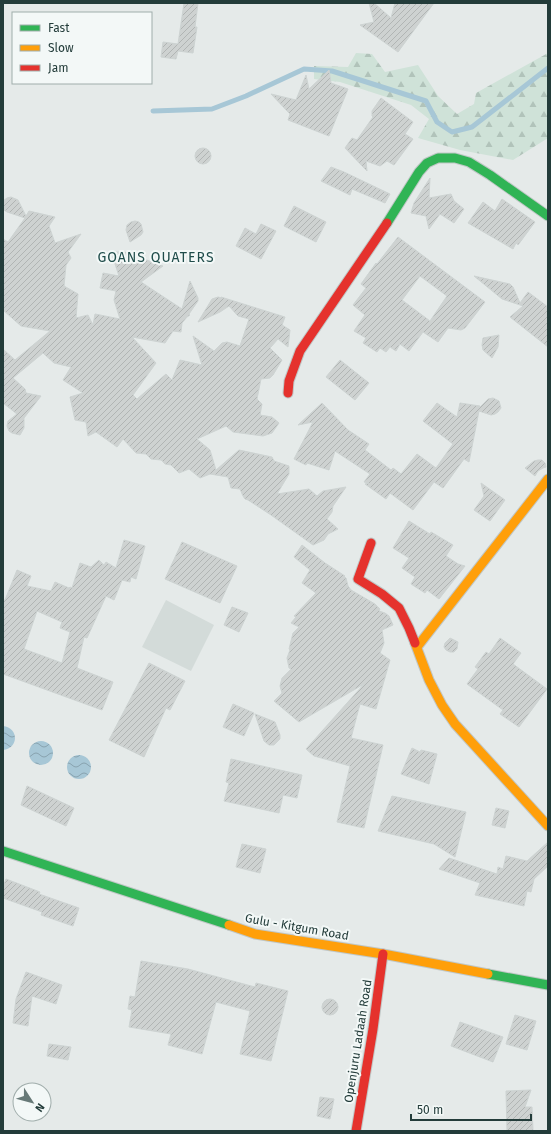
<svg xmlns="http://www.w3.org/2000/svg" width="551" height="1134" font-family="'Fira Sans',sans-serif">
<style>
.built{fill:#d3dbd9}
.forest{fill:url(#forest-firs)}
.water{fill:url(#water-waves)}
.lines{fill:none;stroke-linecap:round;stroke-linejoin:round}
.stream{stroke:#a7c7d6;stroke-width:5}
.building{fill:url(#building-hatch);stroke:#cdd3d2;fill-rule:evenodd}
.fast-casing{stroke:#c0c7c6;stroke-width:11}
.slow-casing{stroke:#c0c7c6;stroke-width:11}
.jam-casing{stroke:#c0c7c6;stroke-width:11}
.fast{stroke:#30b455;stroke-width:9}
.slow{stroke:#ff9f0a;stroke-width:9}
.jam{stroke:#e5322d;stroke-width:9}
.labels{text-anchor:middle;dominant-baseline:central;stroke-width:4;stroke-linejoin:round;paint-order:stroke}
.street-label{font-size:12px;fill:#233c3a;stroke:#f3f8f7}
.quarter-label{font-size:14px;letter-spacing:1px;fill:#204d4b;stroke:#f3f8f7}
</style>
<defs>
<pattern id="forest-firs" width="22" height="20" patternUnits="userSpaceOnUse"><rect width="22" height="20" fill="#cfe2d8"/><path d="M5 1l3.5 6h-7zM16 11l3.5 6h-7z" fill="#b1c3ba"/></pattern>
<pattern id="water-waves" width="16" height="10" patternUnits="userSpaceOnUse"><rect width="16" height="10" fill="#a7c7d6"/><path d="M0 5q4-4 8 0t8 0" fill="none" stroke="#88a3af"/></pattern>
<pattern id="building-hatch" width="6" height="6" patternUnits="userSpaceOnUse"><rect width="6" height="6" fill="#ced2d1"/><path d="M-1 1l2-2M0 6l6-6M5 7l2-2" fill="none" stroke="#b1b5b4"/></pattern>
</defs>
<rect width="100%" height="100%" fill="#e5eae9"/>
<path class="built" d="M166,600L214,625L191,671L142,647Z"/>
<path class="forest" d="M356,53L372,54L385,72L418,65L438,96L457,114L474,104L476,93L548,53V138L513,160L460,150L418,138L429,119L411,105L340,82L314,79V66L348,67Z"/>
<path class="water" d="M3,726C19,728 19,748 3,750Z
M29 753a12 12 0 1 1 24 0a12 12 0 1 1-24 0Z
M67 767a12 12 0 1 1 24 0a12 12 0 1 1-24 0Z"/>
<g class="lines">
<path class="stream" d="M153,111L212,109L246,96L304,69L332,71L426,101L437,122L452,132L472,127L548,68"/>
</g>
<path class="building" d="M184,3H198L195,27H197L193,53L178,51L176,59L161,57L163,42L178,44Z
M369,3H374L391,18L395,3H434L398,52L360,25L374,22Z
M329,70L331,83L348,89L329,136L288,120L290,114L271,94L296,100L306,75L309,89Z
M381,98L413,122L405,134L413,139L394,165L387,161L380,166L366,161L367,171L345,148L352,138L357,140L373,117L372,116V111Z
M195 156a8 8 0 1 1 16 0a8 8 0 1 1-16 0Z
M331,167L344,172L390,194L385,203L352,189L350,195L321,181Z
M430,178L429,198L451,194L454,201L464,209L454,223L440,214L429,229L426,216L411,213L414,203Z
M11,197L18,200L26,216L29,211L55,217L49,226L55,243L81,234L68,252L71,258L66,265L64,286L78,294L76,318L88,315L93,325L95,314L120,319L114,300L116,291L100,288L103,273L119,276L111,252H125L163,266L141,282L182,309L190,281L198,298V301L189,314L190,315L187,317L182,323L181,332L173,331L165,343L132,337L156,363L133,395L137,399L166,374L172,380L180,360L202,365L193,336L214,351L222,343L227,342L240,346L249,319L238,316L229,306L220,312L198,322L212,299L218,297L222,298L221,297L285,317L282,325L290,330L288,347L278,339L270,348L282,360L273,375L270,378L261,379L257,399L262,404L260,415L272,417L279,423L272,433L263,436L233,432L226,426L197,439L210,450L216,470L239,450L272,457L274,461L289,466V474L277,494L309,489L317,496L323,491L346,487L333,506L332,512L327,519L338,529L328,534L324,540L313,545L271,515L248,500L245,499L243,496L240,489L231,488L228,477L210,474L200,478L189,469L179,473L171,465L165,464L161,460L151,459L146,454L136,453L123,439L117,447L96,432L88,436L86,422L75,420L70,397L83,393L63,380L71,367L54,363L43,353L13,378L25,389L26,393L41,396L24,418V428L20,435L12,433L9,431L7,426L8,421L17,414L3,403V349L15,360L50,331L21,326L3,310V239L8,242L25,218L7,212L4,210L3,201L7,198Z
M502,199L535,222L518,245L516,243L513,249L468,223L483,202L495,211Z
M294,206L326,222L316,242L284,226Z
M135,221L139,222L141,224L143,232L141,235L130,242L126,230L127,225L131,222Z
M261,224L276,231L261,259L236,246L245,228L256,234Z
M398,237L485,302L465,328L461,330L448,328L438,342L423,332L409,351L400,344L396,351L390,347L386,352L380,348L377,352L363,343L366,338L354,331L365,315L353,305L366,288L361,284L376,263L377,264ZM420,276L447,296L430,321L402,300Z
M474,276L510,284L513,287L520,303L528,292L548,307V347L510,317L523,306L502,299Z
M499,335L498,347L492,358L483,350L482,345L483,338Z
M340,360L369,383L355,400L326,377Z
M493,398L499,401L501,408L498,412L495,414L491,415L479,411L469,462L464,459L443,488L434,482L413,510L390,493L386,499L365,484L369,483L364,482L370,474L335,451L329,470L307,463L306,465L294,459L313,422L298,425L322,403L348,430L369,444L365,450L391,470L393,468L401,474L417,454L436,468L453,444L423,421L437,403L457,417L460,403L480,406L479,408L488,399Z
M538,460H542L545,463L546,467L543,468L538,471L535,476L525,468L534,461Z
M481,483L505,500L490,521L474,510L484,496Z
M409,521L430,534L431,532L453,545L446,556L458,564L465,566L439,599L427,590L425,593L411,584L415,577L402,568L409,558L393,548Z
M124,540L145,546L136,579L131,577L130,582L122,580L114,600L106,596L87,638L84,637L77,668L113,682L102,710L3,674V600H5L17,570L31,576L27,586L51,591L55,582L69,588L70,587L72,588L80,563L91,567L99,560L104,565L106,562L116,568ZM37,611L62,622L60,628L70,632L62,663L24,649Z
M182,542L237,566L220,603L165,579Z
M302,545L325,563L345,576L344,577L346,578L348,586L351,590L375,604L380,609L379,611L385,613L389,616L393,625L382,630L384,643L380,653L390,660L376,709L360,704L351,738L383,745L364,828L337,822L350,766L314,756L306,749L364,684L299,722L274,701L282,693L280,686L282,678L291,669L289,668L287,658L290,650L289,649L293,633L299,627L291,623L296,617L294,616L316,593L302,583L310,570L294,557Z
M232,607L248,613L239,632L224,625Z
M450,638L458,642L457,649L454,652H450L446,650L444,647L445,643Z
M500,638L521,653L513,664L547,689L519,727L500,714L503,710L467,684L478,669L475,667L486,652L489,654Z
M149,663L185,681L170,710L166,708L144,757L109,740Z
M233,704L254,713L244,736L223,727Z
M255,714L275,722L280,735V739L274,745H269L264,741Z
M412,748L420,752L421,750L437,754L429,784L401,774Z
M231,759L302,775L297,798L283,795L279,813L224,801L229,783L226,782Z
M27,786L74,808L66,826L21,805Z
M392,796L466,812L455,857L434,844L378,831Z
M496,808L509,811L505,828L492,825Z
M548,842V866L534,879L531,892L527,891L524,906L475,895L480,883L439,869L449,858L497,874L498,867L503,869L506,856L527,861Z
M242,844L266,849L260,873L236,867Z
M6,879L40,892L39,894L79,908L73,926L41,915L42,912L3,898V887Z
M141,961L188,969L255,987L256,983L288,991L271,1061L240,1054L250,1011L216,1002L202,1054L168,1045L171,1034L129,1027L132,1010L128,1009L130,996L135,997Z
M26,972L62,985L56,1004L32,996L28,1026L13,1023L16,999Z
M322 1007a8 8 0 1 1 16 0a8 8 0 1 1-16 0Z
M515,1015L536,1021L527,1050L506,1044Z
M460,1022L503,1037L493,1062L451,1046Z
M49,1044L71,1047L68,1060L47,1056Z
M531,1090L525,1107H532L533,1131H507L506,1091Z
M320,1097L334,1099L330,1119L317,1116Z"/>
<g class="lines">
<defs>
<path id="fast" d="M387,223L419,172L427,163L438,158H455L469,162L490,175L548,216
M3,851L229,925
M488,974L548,985"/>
<path id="slow" d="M415,643L429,680L442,705L455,724L548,826
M417,647L548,479
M229,925L255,934L383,954L488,974"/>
<path id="jam" d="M288,393L289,381L300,351L387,223
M371,543L358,579L382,594L399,608L409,628L415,643
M356,1131L373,1029L383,954"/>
</defs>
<use href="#fast" class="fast-casing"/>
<use href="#slow" class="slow-casing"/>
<use href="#jam" class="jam-casing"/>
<use href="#fast" class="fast"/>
<use href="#slow" class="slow"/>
<use href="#jam" class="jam"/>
</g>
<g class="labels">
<g class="street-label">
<text transform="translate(297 927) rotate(10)">Gulu - Kitgum Road</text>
<text transform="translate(358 1041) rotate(-81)">Openjuru Ladaah Road</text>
</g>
<g class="quarter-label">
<text x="156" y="257">GOANS QUATERS</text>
</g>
</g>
<rect width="551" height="1134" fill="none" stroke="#233c3a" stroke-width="8"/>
<rect x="12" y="12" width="140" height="72" fill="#f3f8f7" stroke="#a0adab"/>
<rect x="20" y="25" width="20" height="6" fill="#30b455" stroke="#a0adab"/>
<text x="48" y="32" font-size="12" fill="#233c3a">Fast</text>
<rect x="20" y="45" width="20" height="6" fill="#ff9f0a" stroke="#a0adab"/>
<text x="48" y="52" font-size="12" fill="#233c3a">Slow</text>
<rect x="20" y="65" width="20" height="6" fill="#e5322d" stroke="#a0adab"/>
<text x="48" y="72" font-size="12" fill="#233c3a">Jam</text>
<g transform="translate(32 1102) rotate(126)"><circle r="19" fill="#f3f8f7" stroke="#a0adab"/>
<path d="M0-3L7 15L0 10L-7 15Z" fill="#677977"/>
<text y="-6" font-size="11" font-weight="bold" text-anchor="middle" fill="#233c3a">N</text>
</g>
<path d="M411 1114v6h120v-6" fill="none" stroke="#233c3a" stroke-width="2"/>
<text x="417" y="1114" font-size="12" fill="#233c3a" stroke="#f3f8f7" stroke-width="3" paint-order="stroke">50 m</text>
</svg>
